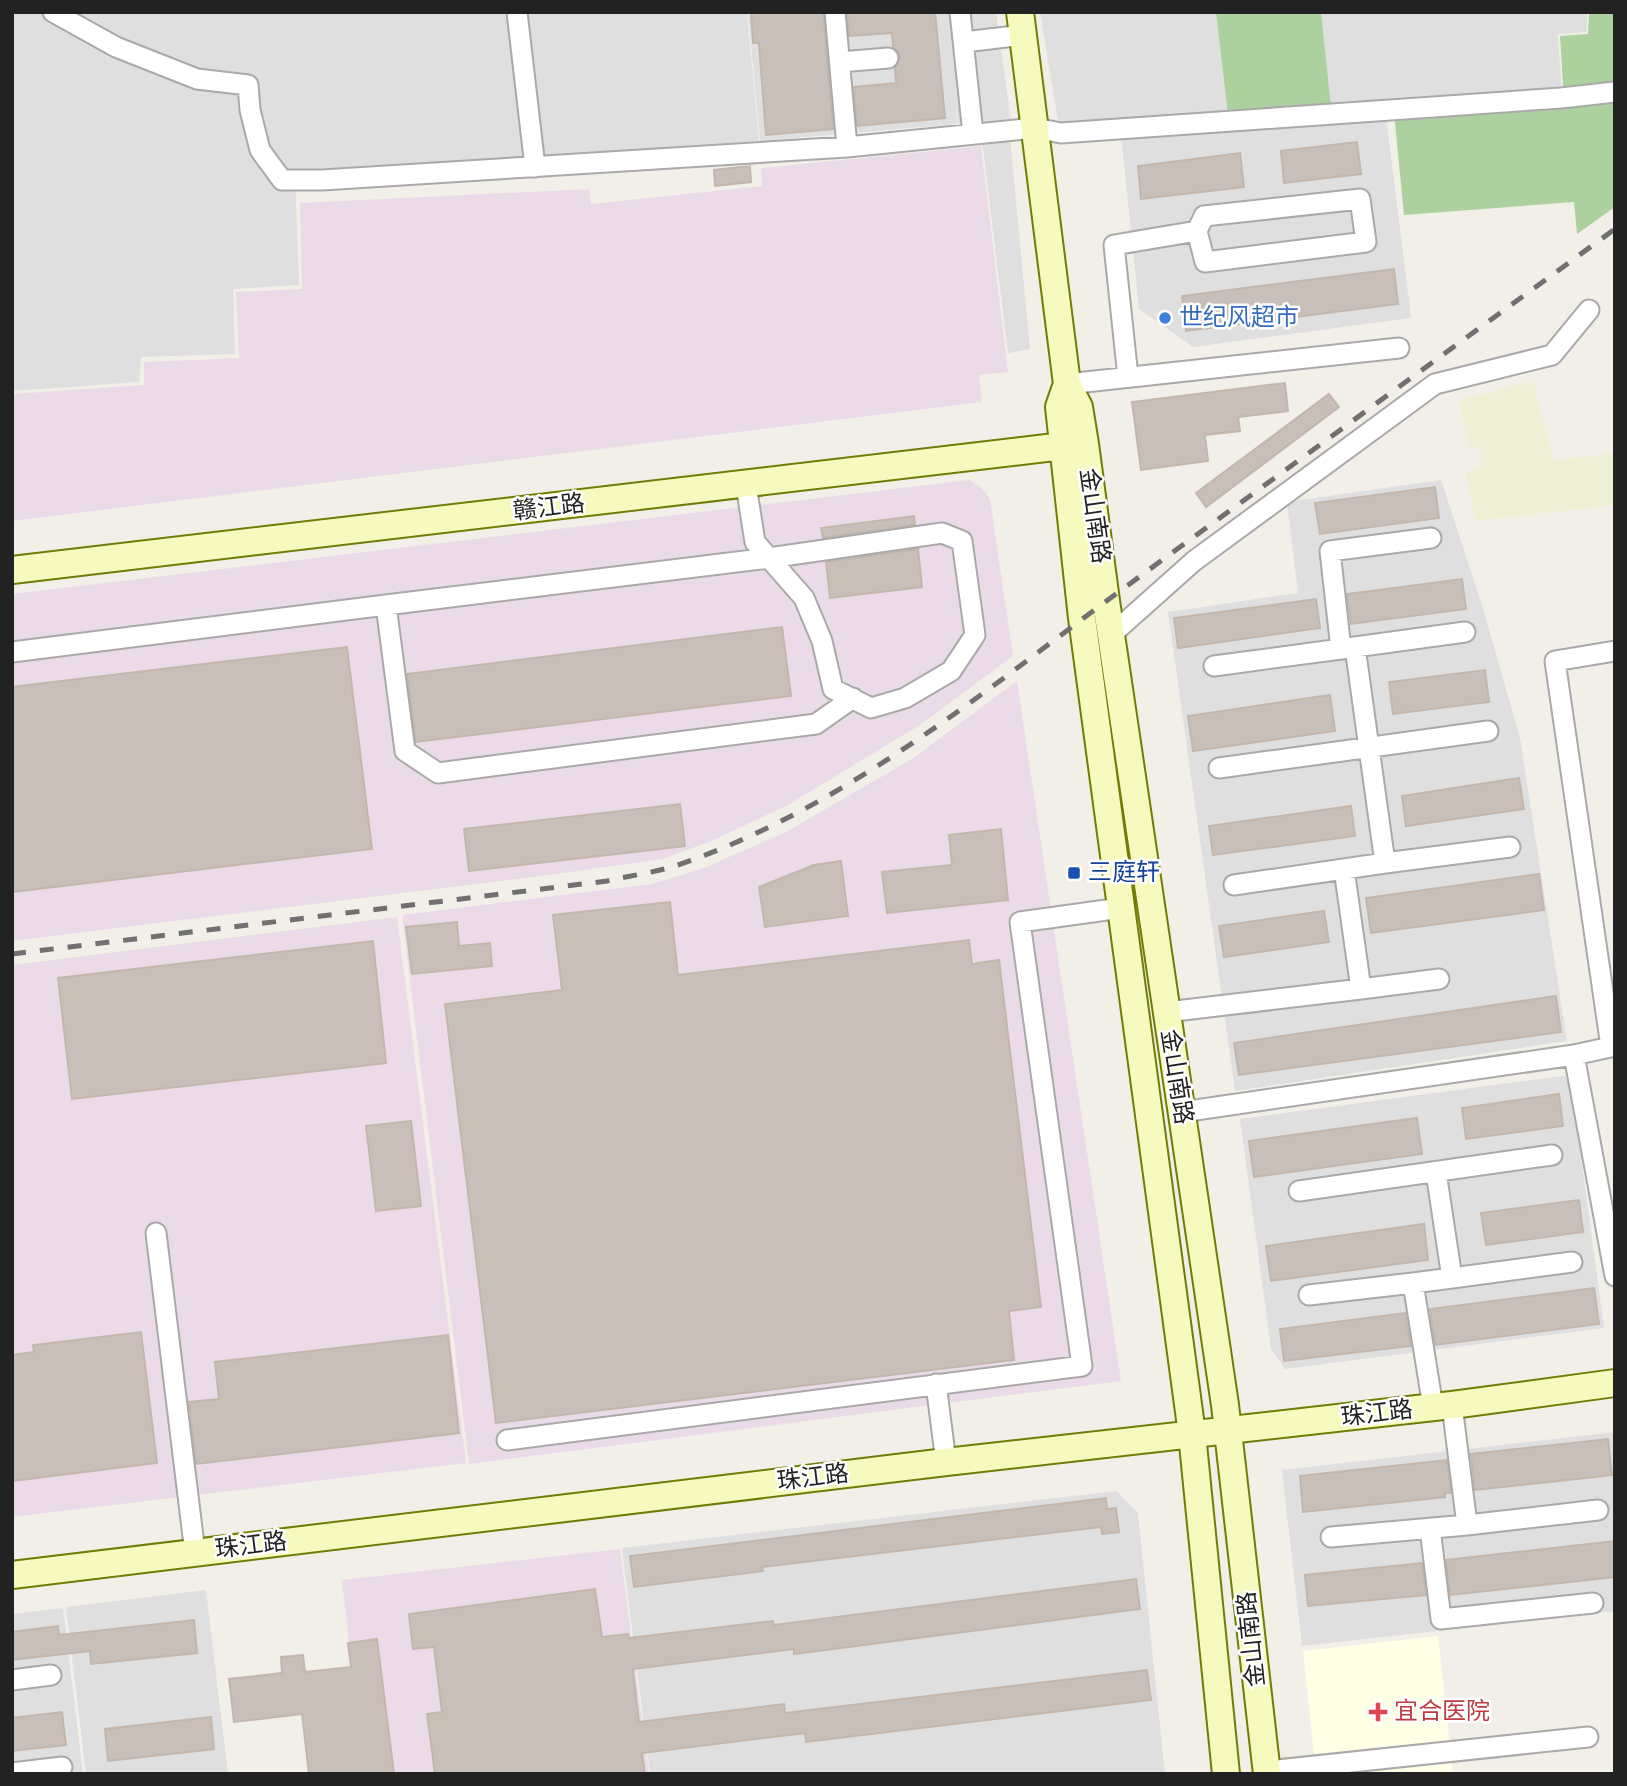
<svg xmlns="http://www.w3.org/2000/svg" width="1627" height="1786" font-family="'Alegreya Sans','Noto Sans SC',sans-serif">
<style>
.residential{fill:#e0dfdf}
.industrial{fill:#ebdbe8}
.education{fill:#ffffe5}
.farmland{fill:#eef0d5}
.forest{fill:#add19e}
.building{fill:#c7bfb8;stroke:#c4b6ab;stroke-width:2}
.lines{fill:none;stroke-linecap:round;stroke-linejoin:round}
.street-casing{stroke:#a9a9a9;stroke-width:23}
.secondary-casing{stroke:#707d05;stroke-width:30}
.street{stroke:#fff;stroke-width:19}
.secondary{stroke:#f7fabf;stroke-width:26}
.rail{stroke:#707070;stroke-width:5;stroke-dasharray:14 14;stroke-linecap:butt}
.shop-dot{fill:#3f7fe0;stroke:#fff;stroke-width:2.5}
.transit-dot{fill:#1a4fb4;stroke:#fff;stroke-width:2.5}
.health-dot{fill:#e0444e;stroke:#fff;stroke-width:2.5}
.labels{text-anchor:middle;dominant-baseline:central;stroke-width:5;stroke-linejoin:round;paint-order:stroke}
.shop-label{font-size:24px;fill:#366cbe;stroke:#fff;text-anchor:start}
.street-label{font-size:24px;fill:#222;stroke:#fff}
.transit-label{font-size:24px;fill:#164399;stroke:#fff;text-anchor:start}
.health-label{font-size:24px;fill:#be3a42;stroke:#fff;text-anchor:start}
</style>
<rect width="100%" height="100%" fill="#f2efe9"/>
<path class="residential" d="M12,12H747L759,141L295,174L299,285L233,289L235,354L141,357L139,382L12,391Z
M748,12H996L1011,121L958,126L955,94L957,124L760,141Z
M1040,12H1587V32L1558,34L1562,94L1059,127Z
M1386,116L1411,318L1193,347L1139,309L1121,135Z
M1010,137L1030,349L1008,353L982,141Z
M1441,480L1483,608L1520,738L1567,1041L1235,1091L1168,612L1298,593L1287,502Z
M1570,1075L1604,1328L1285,1369L1271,1349L1240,1119Z
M1615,1432V1611L1302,1646L1282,1470Z
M1116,1491L1138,1513L1165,1774H650L622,1548Z
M206,1590L228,1774H86L66,1607Z
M63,1608L83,1774H12V1614Z"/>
<path class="industrial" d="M981,146L1008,372L979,375L982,402L12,521V394L144,385V362L239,358L236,292L302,289L300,203L589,189L591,204L762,186L761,168Z
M969,480L981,487L990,499L1013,656L920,725L788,805L711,841L663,859L534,877L12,941V594Z
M1017,681L1121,1381L469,1464L402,915L652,884L701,869L784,833L912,759Z
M397,917L466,1463L12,1517V965Z
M620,1549L649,1774H363L342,1580Z"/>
<path class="education" d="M1438,1636L1453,1774H1316L1303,1651Z"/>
<path class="farmland" d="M1533,381L1554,461L1615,452V505L1476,521L1465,472L1482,469L1479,447H1467L1460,400Z"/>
<path class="forest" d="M1216,12H1321L1331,107L1228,115Z
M1589,12H1615V207L1577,234L1574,202L1404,215L1394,113L1564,100L1560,36L1588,34Z"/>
<path class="building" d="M751,12H823L833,129L766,135L759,43H753Z
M847,12H935L945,118L857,126L854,87L896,83L895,68L900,58L898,52L893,47L892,33L849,36Z
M1357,142L1361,174L1284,183L1281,151Z
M1240,153L1244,187L1141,199L1138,166Z
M750,166L751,182L715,186L714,170Z
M1394,269L1398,304L1186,331L1182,296Z
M1285,383L1288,411L1238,417L1240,431L1205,435L1208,461L1141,470L1132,402Z
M1329,394L1339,407L1206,507L1196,493Z
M1435,487L1439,518L1320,534L1315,503Z
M914,516L915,525L823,538L821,528Z
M918,549L922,587L830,598L826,562Z
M1462,579L1466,609L1351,624L1347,594Z
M1316,599L1320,628L1178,648L1174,618Z
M782,627L791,696L416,742L407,674Z
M347,647L372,849L12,892V687Z
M1485,670L1489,702L1393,714L1389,682Z
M1330,695L1335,731L1193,751L1188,716Z
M1519,778L1524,809L1406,826L1402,796Z
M680,804L685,846L469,871L464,829Z
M1351,806L1355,836L1213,855L1209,826Z
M1001,829L1008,900L887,913L882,872L952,865L949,835Z
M841,861L848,916L765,927L759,887L814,865Z
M1539,874L1544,910L1371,933L1366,898Z
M670,902L678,975L969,940L972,964L999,960L1041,1307L1009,1311L1014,1360L496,1423L445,1004L562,990L553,915Z
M1324,911L1329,942L1224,957L1219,926Z
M457,922L459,946L490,943L492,966L412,974L406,927Z
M373,941L386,1063L72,1099L58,978Z
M1556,996L1561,1032L1239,1075L1234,1043Z
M1559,1094L1563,1126L1466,1139L1462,1108Z
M1417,1118L1422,1154L1254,1177L1249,1141Z
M411,1121L421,1206L376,1211L366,1126Z
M1579,1200L1583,1232L1486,1245L1481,1213Z
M1424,1224L1428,1260L1271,1281L1266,1246Z
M1594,1288L1599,1324L1435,1345L1430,1309Z
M1405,1313L1411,1346L1284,1361L1280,1329Z
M141,1332L157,1463L12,1481V1355L34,1352L33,1345Z
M448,1335L459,1433L196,1464L189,1402L219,1399L215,1362Z
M1608,1439L1612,1475L1475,1490L1471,1454Z
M1447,1460L1451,1493H1445V1497L1303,1512L1300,1476Z
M1106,1498L1107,1509L1116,1508L1119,1532L1102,1534L1101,1527L762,1567L763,1571L634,1587L630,1556Z
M1615,1541V1577L1450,1595L1446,1560Z
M1422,1563L1426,1595L1308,1606L1305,1575Z
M1136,1579L1140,1609L794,1654V1649L633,1669L635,1688L639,1722L784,1704L785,1713L1147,1670L1151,1700L806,1742L805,1733L642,1753L645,1774H435L427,1714L442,1712L434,1647L413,1649L409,1614L595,1589L602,1637L628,1634L629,1638L773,1621L774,1625Z
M194,1620L197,1653L91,1664L90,1651L12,1660V1632L58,1626L59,1635Z
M377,1639L394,1774H309L302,1714L234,1722L229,1679L282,1673L281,1657L303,1655L305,1672L351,1667L348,1643Z
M62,1712L66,1745L12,1751V1718Z
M211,1717L214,1749L108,1761L105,1729Z"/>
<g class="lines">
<defs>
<path id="street" d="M53,12L116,47L197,79L248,85L250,110L260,150L282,180H322L847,147L1035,128L1061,133L1561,98L1615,92
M517,12L535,167
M835,12L847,147
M960,12L973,134
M964,42L1023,35
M840,62L888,58
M1128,377L1114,245L1197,231L1205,262L1366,242L1360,199L1204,216L1197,231
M1067,384L1399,348
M746,485L755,542L804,598L822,641L833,689L871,708L905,698L951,671L975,635L962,541L942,533L769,558L386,605L405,751L438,773L816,724L853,698
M1431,538L1330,551L1341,649L1355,647L1385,863L1344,869L1361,989L1439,979
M1111,635L1194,561L1435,384L1552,355L1589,310
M1355,647L1465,632
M12,652L386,605
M1214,666L1341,649
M1219,768L1488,731
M1385,863L1510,847
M1234,885L1344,869
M1167,1012L1361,989
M1611,1047L1555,661L1615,651
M1574,1055L1615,1276
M1182,1112L1574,1055L1615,1046
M1299,1191L1552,1155
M156,1233L195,1553
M1452,1278L1572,1262
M1309,1295L1413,1283
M936,1384L946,1462
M1433,1407L1413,1283L1452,1278L1436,1172
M507,1440L1082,1366L1020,922L1121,908
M1467,1525L1598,1510
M1430,1528L1441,1619L1593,1603
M1331,1537L1467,1525L1452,1405
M12,1680L51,1675
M1267,1771L1588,1737
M12,1773L62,1767"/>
<path id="secondary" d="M1020,12L1067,384L1079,407L1085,444L1106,601L1225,1405L1267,1774
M1067,384L1059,407L1082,618L1192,1434L1226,1774
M12,570L1080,444
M12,1575L946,1462L1452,1405L1615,1383"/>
</defs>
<use href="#street" class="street-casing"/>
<use href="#secondary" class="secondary-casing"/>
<use href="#street" class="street"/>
<use href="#secondary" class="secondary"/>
<path class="rail" d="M12,954L607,881C628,876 651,873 672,867C849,808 991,685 1139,577C1298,461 1456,345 1615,229"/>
</g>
<circle class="shop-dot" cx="1165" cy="318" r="7"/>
<rect class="transit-dot" x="1067" y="866" width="14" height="14" rx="3.5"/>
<path class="health-dot" d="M1374.5 1701.5h7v7h7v7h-7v7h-7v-7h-7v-7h7z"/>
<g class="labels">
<g class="shop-label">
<text x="1179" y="318">世纪风超市</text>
</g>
<g class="street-label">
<text transform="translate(549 508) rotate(-7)">赣江路</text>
<text transform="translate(1094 516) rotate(82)">金山南路</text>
<text transform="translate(1176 1077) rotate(81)">金山南路</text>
<text transform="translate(1377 1414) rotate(-7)">珠江路</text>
<text transform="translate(813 1478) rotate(-7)">珠江路</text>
<text transform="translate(251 1546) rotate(-7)">珠江路</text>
<text transform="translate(1252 1639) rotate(-96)">金山南路</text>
</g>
<g class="transit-label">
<text x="1088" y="873">三庭轩</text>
</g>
<g class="health-label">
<text x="1394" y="1712">宜合医院</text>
</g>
</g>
<rect width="1627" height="1786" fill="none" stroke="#222222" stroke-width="28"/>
</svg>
